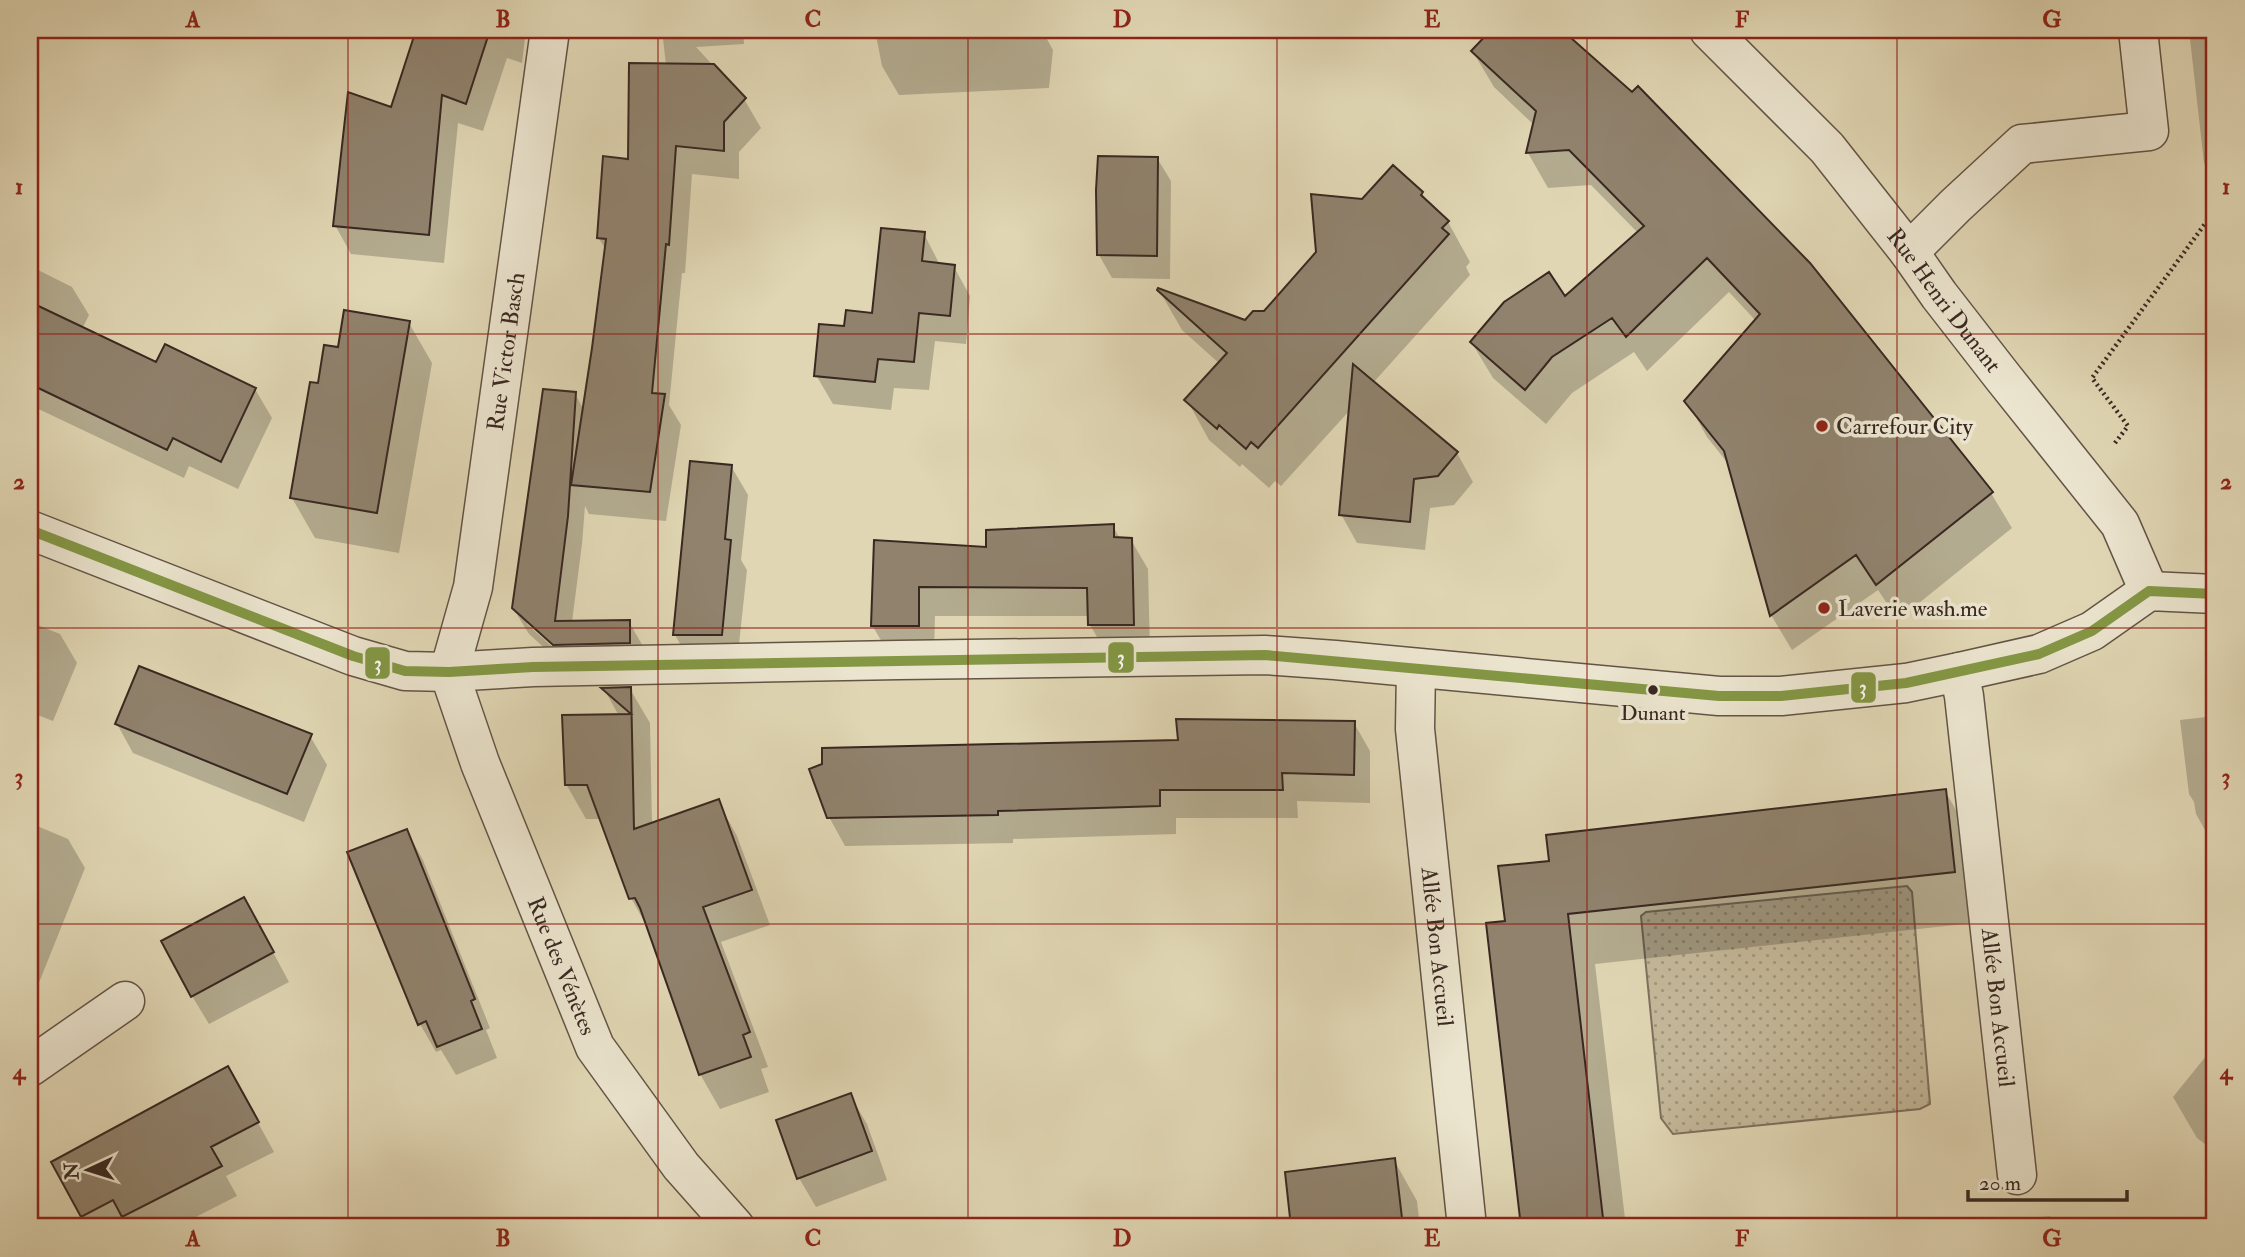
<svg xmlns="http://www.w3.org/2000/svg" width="2245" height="1257" font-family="'IM FELL Double Pica',serif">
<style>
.park{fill:url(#park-dots);stroke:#7e705e;stroke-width:2}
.shadow{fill:#0003;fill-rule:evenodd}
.building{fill:#90826d;stroke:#392821;stroke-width:2}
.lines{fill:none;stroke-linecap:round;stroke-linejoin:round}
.minor-casing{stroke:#635446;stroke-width:41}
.tertiary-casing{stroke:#635446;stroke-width:41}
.path{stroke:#392821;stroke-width:4.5;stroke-dasharray:2 3.5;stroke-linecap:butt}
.minor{stroke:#ebe4ce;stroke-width:38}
.tertiary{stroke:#ebe4ce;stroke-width:38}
.bus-1-casing{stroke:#ebe4ce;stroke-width:16}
.bus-1{stroke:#839744;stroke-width:10}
.grid{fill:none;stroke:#8f2418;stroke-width:2;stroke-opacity:0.55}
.poi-dot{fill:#8f2418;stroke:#ebe4ce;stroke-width:2.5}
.bus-dot{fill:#392821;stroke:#ebe4ce;stroke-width:2.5}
.labels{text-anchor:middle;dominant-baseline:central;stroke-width:7;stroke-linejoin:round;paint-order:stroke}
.bus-label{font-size:21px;fill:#392821;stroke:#ebe4ce}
.street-label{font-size:23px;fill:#392821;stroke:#ebe4ce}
.poi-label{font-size:23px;fill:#392821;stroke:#ebe4ce;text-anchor:start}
.line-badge{stroke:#ebe4ce;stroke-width:2.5}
.badge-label{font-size:19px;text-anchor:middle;font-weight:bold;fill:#fff}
.neatline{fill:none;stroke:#8f2418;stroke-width:2.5}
.grid-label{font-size:23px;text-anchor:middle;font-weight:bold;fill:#8f2418}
</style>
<defs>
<pattern id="park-dots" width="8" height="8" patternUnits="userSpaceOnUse" patternTransform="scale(1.75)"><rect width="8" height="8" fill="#c4b89a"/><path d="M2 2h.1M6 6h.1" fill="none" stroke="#a0967d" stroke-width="1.8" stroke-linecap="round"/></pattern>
</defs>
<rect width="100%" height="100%" fill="#e0d6b3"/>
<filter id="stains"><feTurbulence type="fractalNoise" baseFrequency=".00286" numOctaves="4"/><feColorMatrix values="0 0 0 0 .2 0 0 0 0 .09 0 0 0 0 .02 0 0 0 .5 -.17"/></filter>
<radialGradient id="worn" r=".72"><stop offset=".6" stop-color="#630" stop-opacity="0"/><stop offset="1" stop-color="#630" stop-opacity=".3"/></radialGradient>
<path class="park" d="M1907,886L1912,892L1930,1104L1920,1109L1673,1134L1661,1118L1641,916L1646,912Z"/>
<path class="shadow" d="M418,30H526L522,63L507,58L483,131L458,123L444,263L351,254L335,225L392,109Z
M662,30H743L744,44L696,47L744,99L761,128L739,152V179L692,174L685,273H682L669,405L681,425L666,521L589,514L585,506L582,544L572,622H629L644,648L569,670L529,634L513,608L575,394L584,410L606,250L598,237L630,161L666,65ZM527,620L560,649L558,652L527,624Z
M875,30H1042L1053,50L1049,88L899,95L882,66Z
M1472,30H1559L1632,95L1991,493L2012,528L1898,620L1878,590L1792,650L1771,615L1730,466L1707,437L1687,401L1756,321L1729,292L1647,371L1634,352L1572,393L1546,424L1493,378L1472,343L1564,298L1638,233L1591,185L1548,188L1528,153L1534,125L1494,87L1473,52L1483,40Z
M2189,30H2215V182L2204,163Z
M1157,158L1171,181L1170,279L1112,278L1099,255Z
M1422,193L1428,204L1448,222L1470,262L1466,267L1470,275L1373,383L1457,453L1473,482L1454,505L1430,508L1425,550L1357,543L1341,514L1351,409L1281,486L1275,481L1269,488L1242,464L1240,467L1209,440L1187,400L1220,364L1182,330L1159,290L1246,322L1265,312L1362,201Z
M924,234L940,265L954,267L970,296L966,344L935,341L929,390L894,388L891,410L833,404L816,375L846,328L874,314Z
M30,266L72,287L89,315L82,329L157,365L255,389L272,418L238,489L189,466L184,478L30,405Z
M409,323L432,363L399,553L315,538L292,498L320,385L339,349Z
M731,466L748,495L741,560L747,570L737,663H691L675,635Z
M1113,526L1120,539L1131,540L1148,569L1150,653L1107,654L1090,625V616H935L934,654H889L872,625L875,542L988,549Z
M30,622L60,634L77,663L53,721L30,712Z
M604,689H630L650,723L652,824L718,802L737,836L770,925L721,942L768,1067L761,1069L769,1092L720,1109L700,1074L650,932L631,898L601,819H586L566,784L619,716Z
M2215,716V848L2196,814L2194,802L2189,794L2180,720Z
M1354,723L1370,751V803L1297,801L1298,818H1176V834L1013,839V843L845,846L829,817L1180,742Z
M117,724L310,736L327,765L304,822L133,753Z
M1945,791L1974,841L1983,922L1595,964L1626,1227H1522L1488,924L1507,922Z
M30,823L68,839L85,868L30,1005Z
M407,831L423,860L490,1028L486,1030L497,1058L456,1075L441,1050L436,1052L420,1024Z
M260,928L289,982L209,1024L192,996Z
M2215,1045V1152L2197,1138L2173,1097Z
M850,1095L867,1124L887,1180L816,1207L799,1178L779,1121Z
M244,1097L274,1152L226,1176L237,1196L176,1227H89L53,1163Z
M1394,1160L1417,1201L1420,1227H1293L1286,1173Z
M2050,1216L2056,1227H1964Z"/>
<path class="building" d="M416,30H490L466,104L442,95L429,235L333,226L348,92L391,107Z
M1491,30H1562L1632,92L1638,86L1810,263L1993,492L1876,585L1856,555L1770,616L1724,451L1684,401L1760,314L1707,258L1626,337L1612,318L1552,357L1525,390L1470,342L1504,302L1549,272L1565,296L1644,226L1569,150L1526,153L1536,111L1471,51Z
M629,63L714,64L746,98L724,122V151L676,146L669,245L666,244L652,393L665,394L650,492L571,485L592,348L606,239L597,238L603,156L628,159Z
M1098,156L1158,157L1157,256L1097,255L1096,190Z
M1393,165L1423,192L1421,195L1449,221L1442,228L1449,234L1258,448L1251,442L1246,449L1219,425L1217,429L1184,400L1227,353L1157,290L1158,288L1245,320L1253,311H1264L1316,252L1311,194L1362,199Z
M881,228L925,232L922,261L955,265L950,316L919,313L914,362L878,359L875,382L814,376L819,324L844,326L846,310L872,313Z
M30,302L156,362L165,344L256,388L221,462L173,438L167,450L30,384Z
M344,310L410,321L377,513L290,498L310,382L318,383L324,345L338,347Z
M1353,364L1458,452L1438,476L1414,479L1410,522L1339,515Z
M543,389L576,392L568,516L555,621L630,620V643L553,645L512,608Z
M690,461L732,465L725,539L731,540L722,635H673Z
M1114,524V537L1132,538L1134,625H1088L1087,588L919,587V626H871L874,540L986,547V530Z
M139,666L312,734L287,794L115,724Z
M631,687L634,829L719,799L752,890L703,907L750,1032L743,1035L751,1057L699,1075L640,908L635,898L629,899L587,785H565L562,715L631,714L601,688Z
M1176,719L1355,721L1354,775L1282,773L1283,790H1160V806L998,811V815L827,818L809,769L822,764V748L1178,740Z
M1946,789L1955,872L1568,914L1604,1227H1521L1486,923L1505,921L1498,866L1549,861L1546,835Z
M407,829L475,999L471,1001L482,1029L437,1047L426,1021L418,1025L347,852Z
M244,897L274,952L191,997L161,941Z
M228,1066L259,1122L211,1147L222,1166L122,1217L113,1200L81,1217L51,1162Z
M851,1093L872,1151L797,1179L776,1120Z
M1395,1158L1403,1227H1291L1285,1172Z"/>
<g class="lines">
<defs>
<g id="minor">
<path id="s1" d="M1709,30L1827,148L1909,252L1939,295L2002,376L2120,524L2149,591"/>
<path d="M1909,252L1956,205L2022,144L2149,131L2138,30"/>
<path id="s2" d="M1416,668L1415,729L1467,1227"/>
<path id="s3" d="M449,672L473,587L550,30"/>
<path id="s4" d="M1959,672L1964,696L2017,1175"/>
<path d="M30,1067L125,1001"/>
</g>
<g id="tertiary">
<path d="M30,530L353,656L405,671L449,672L533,667L899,660L1265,655L1335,660L1719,696H1781L1906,683L1959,672L2039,654L2092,631L2149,591L2215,594"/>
<path id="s5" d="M449,672L480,763L595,1047L681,1166L735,1227"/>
</g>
</defs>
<use href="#minor" class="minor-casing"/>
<use href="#tertiary" class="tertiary-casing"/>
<path class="path" d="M2115,443L2128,426L2092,378L2210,217L2215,216"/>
<use href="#minor" class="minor"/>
<use href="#tertiary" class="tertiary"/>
<defs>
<path id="bus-1" d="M30,530L353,656L405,671L449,672L533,667L1265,655L1719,696H1781L1906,683L2039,654L2092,631L2149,591L2215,594"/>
</defs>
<use href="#bus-1" class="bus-1-casing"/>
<use href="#bus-1" class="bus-1"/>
</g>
<path class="grid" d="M348,30V1227M658,30V1227M968,30V1227M1277,30V1227M1587,30V1227M1897,30V1227M30,334H2215M30,628H2215M30,924H2215"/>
<g class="poi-dot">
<circle cx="1822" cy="426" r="7"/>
<circle cx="1824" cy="608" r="7"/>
</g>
<circle class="bus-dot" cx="1653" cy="690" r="6"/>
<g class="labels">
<g class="bus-label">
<text x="1653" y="713">Dunant</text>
</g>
<g class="street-label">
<text stroke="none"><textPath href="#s1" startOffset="359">Rue Henri Dunant</textPath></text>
<text stroke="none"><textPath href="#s3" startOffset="326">Rue Victor Basch</textPath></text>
<text stroke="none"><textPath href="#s2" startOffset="280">Allée Bon Accueil</textPath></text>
<text stroke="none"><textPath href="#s5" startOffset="315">Rue des Vénètes</textPath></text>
<text stroke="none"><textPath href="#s4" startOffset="338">Allée Bon Accueil</textPath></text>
</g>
<g class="poi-label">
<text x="1836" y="426">Carrefour City</text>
<text x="1838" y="608">Laverie wash.me</text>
</g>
</g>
<g class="line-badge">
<rect x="1107" y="641" width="28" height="33" rx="7" fill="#839744"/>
<rect x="364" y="646" width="27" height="34" rx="7" fill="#839744"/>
<rect x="1850" y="671" width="27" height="33" rx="7" fill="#839744"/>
</g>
<g class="badge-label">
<text x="1121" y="664">3</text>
<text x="378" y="670">3</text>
<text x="1863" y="694">3</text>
</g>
<rect width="2245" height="1257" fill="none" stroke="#e0d6b3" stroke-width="77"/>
<g transform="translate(88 1170) rotate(266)" stroke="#ebe4ce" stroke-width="5" paint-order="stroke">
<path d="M0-5L12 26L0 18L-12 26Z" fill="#392821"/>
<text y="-10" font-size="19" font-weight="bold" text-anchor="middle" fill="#392821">N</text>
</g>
<path d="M1968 1190v10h159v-10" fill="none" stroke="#392821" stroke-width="3.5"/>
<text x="1979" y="1190" font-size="21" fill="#392821" stroke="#ebe4ce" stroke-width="5" paint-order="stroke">20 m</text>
<rect x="38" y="38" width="2168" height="1180" class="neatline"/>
<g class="grid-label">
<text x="193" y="27">A</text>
<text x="503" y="27">B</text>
<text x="813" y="27">C</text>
<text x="1122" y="27">D</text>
<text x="1432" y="27">E</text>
<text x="1742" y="27">F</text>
<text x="2052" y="27">G</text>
<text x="19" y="194">1</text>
<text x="2226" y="194">1</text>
<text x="19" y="489">2</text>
<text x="2226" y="489">2</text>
<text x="19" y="784">3</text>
<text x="2226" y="784">3</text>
<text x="19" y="1079">4</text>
<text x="2226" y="1079">4</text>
<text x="193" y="1246">A</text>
<text x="503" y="1246">B</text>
<text x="813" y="1246">C</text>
<text x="1122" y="1246">D</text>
<text x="1432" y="1246">E</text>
<text x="1742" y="1246">F</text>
<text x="2052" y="1246">G</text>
</g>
<rect width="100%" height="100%" filter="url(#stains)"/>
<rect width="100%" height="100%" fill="url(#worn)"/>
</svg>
